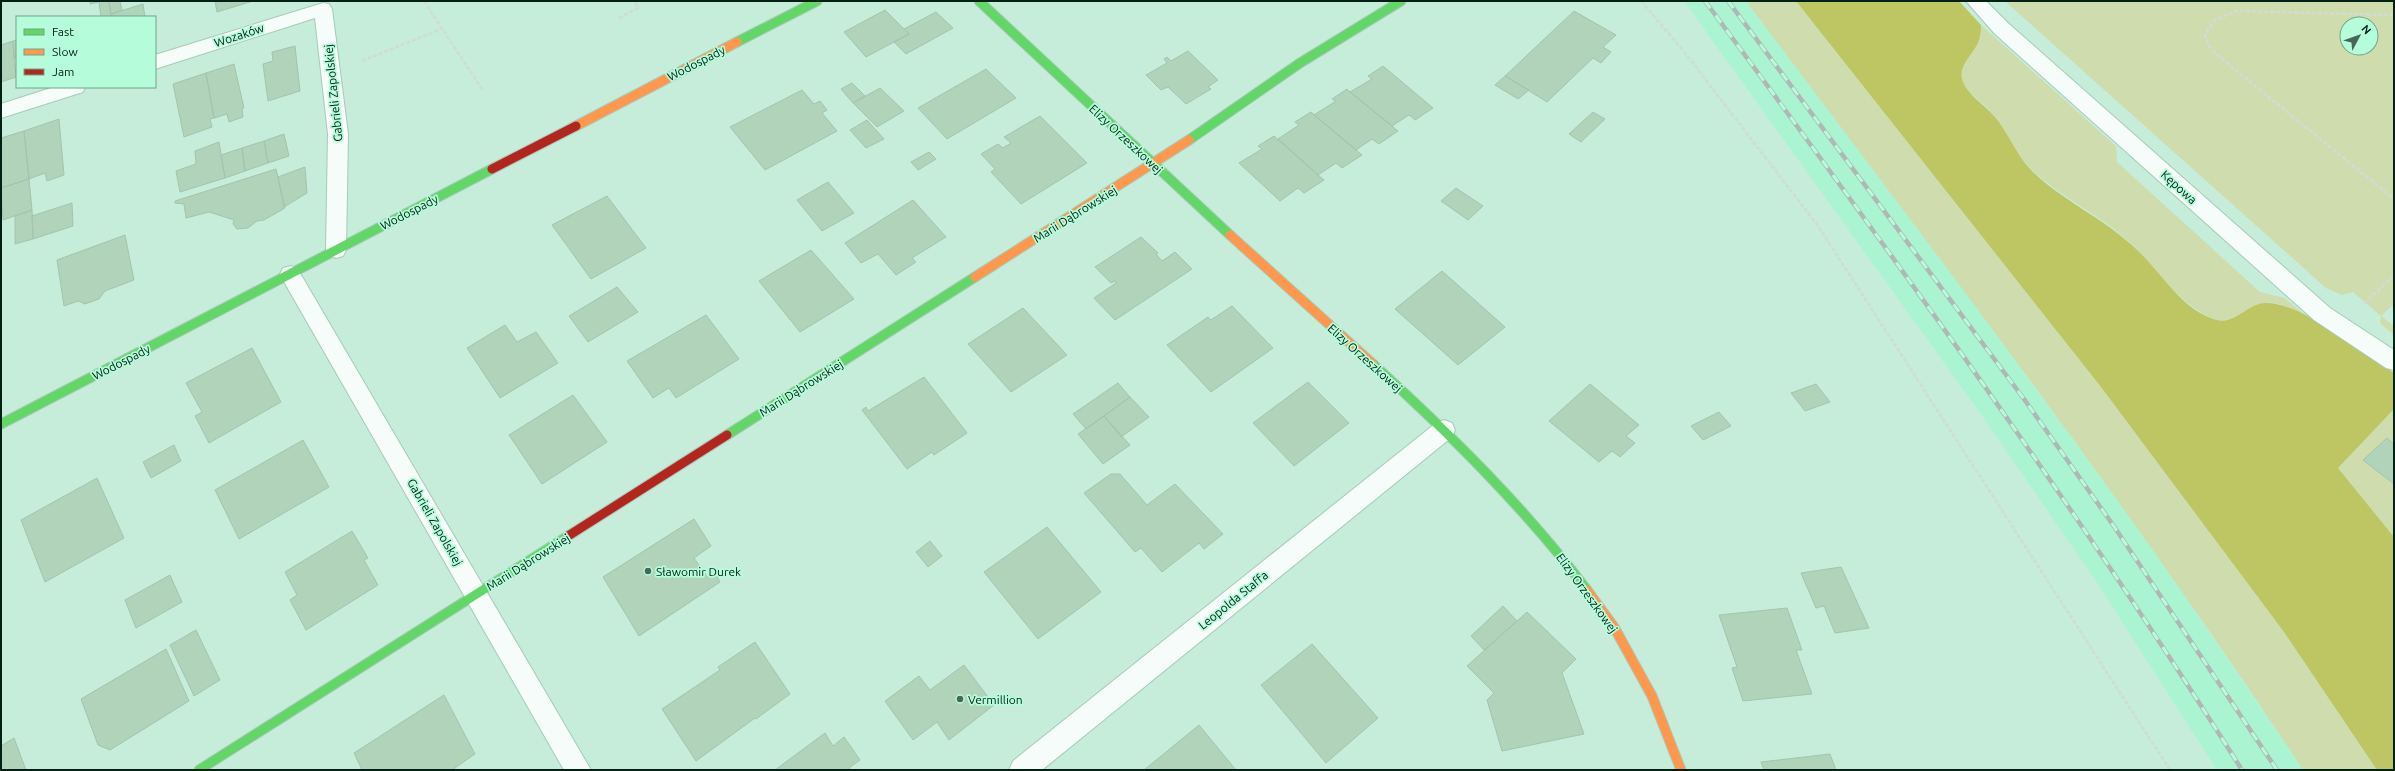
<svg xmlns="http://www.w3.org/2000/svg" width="2395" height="771" font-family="Ubuntu,sans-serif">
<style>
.built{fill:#aaf4d2}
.green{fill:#cfdcad;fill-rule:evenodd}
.forest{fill:#bdc662}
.building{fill:#b0d3b9;stroke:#a6c3ae}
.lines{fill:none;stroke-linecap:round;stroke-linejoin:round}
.street-casing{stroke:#a7cab9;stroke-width:2}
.fast-casing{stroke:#a7cab9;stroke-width:11}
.slow-casing{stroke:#a7cab9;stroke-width:11}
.jam-casing{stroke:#a7cab9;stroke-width:11}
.path{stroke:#cfddd6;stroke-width:2.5;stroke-dasharray:4 2;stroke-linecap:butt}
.street{fill:#f6fcf9;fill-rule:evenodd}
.fast{stroke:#63d668;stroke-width:9}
.slow{stroke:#ff974d;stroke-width:9}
.jam{stroke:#b3261e;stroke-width:9}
.rail-casing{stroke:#afb8b4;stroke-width:4.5}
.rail{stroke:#b5fdda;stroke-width:3;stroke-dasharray:9;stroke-linecap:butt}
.poi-dot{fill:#476859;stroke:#b5fdda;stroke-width:1.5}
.labels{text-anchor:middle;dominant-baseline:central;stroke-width:3.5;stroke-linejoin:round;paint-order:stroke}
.street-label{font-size:12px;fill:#032014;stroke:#b5fdda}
.poi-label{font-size:12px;fill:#032014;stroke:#b5fdda;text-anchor:start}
</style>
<rect width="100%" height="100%" fill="#c5edd9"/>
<path class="built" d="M1684,1H1746L1951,273L2152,547L2303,770H2217L2096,581L1981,414Z"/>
<path class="green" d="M1746,1H1796L2101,387L2284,632L2377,770H2303C2129,505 1936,254 1746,1Z
M2005,1H2394V304L2381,316L2394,326V335L2380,323L2381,316L2353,292L2342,295L2326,288ZM2347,24H2371V48H2347Z
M1981,25L2116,146L2117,162L2260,292L2284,298L2303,313C2292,309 2275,300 2263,303C2245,308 2235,323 2216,320C2211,319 2206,315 2202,313C2174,296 2158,271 2136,248C2104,216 2062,199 2030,168C2012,151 2004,128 1988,109C1980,99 1964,92 1962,78C1960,64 1979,44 1981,25Z
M2394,409V537L2338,468Z"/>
<path class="forest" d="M1796,1H1959L1981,25C1981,31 1980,38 1978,43C1972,55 1959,65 1962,79C1966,94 1984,104 1994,116C2009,133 2015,154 2032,171C2063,201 2103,218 2134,247C2161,271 2178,306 2213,319C2234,327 2246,304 2265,303C2300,301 2364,353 2394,373V409L2338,468L2394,537V770H2377L2284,632L2101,387Z"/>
<path class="building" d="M90,1H109L111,17H101L99,2L90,4Z
M109,1H120L122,10L111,14Z
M215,1H253L217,12Z
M143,4L145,17H111V14Z
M885,10L909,34L866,57L844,32Z
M1574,11L1616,35L1603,47L1611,52L1601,63L1593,58L1547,102L1505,76Z
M936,12L953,28L906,54L894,42L909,34L904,29Z
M17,40V57L14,58L13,41Z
M13,41L16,77L1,82V45Z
M295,46L300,91L268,101L263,64L273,61L272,52Z
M1188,51L1218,80L1208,87L1211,89L1186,104L1168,87L1161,90L1146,75L1167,63L1164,59L1167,57L1171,61Z
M234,64L244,108H242L243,117L229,122L227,114L214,118L206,73Z
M1383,66L1433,108L1415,120L1409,115L1392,126L1350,92L1372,79L1368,76Z
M986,69L1016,98L947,139L918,108Z
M206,73L214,118L210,119L212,127L184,137L173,84Z
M1505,76L1529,90L1518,99L1495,85Z
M852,83L865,96L853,103L841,89Z
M880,88L904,111L877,127L853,103Z
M1347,89L1350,92L1398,131L1379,144L1372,139L1356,150L1314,115L1336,101L1332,99Z
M802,90L814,104L820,101L827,110L822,113L837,131L765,170L730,127Z
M1311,112L1356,150L1362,155L1342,168L1336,163L1318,175L1278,139L1299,125L1295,122Z
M1593,112L1605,119L1581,142L1569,134Z
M1040,116L1087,163L1021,204L991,172L995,169L981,154L998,144L1003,148L1011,143L1004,137Z
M59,119L64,175L47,181L45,173L29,179L24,131Z
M867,120L884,139L866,148L850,130Z
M24,131L29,179L1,188V138Z
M284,134L289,156L268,163L264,141Z
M1274,136L1318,175L1324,180L1304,193L1298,188L1280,201L1239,163L1262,149L1258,146Z
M264,141L268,163L245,171L242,148Z
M219,142L225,178L180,192L176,171L196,164L195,151Z
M242,148L245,171L225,178L221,155Z
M929,152L936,159L918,170L911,162Z
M305,167L307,193L284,207L278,177Z
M276,169L285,208L264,220L257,221L248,228L237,229L233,224L234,220L209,212L186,218L184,204L175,203V201Z
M29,179L32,210L3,220L1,188Z
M828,182L854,213L822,231L797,200Z
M1456,188L1483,206L1468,220L1441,201Z
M607,196L646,248L591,279L552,225Z
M913,200L946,237L912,258L916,262L896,275L878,254L861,263L845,243Z
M72,203L73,226L33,239L32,216Z
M32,210L33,239L15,244V216Z
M125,235L134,280L105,291L99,299L85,304L78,301L64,306L57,260Z
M1141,237L1158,253L1156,254L1162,261L1175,252L1192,269L1115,320L1094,298L1116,283L1115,281L1111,283L1095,267Z
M811,250L854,299L800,332L759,281Z
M1442,271L1505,327L1458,365L1395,309Z
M617,287L638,312L588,342L569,316Z
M1232,306L1273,348L1211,392L1167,345L1208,317L1211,320Z
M1023,308L1067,355L1011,392L968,344Z
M706,315L739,359L676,398L669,388L653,398L627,361Z
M505,325L517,342L536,332L558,363L500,398L467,348Z
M252,348L281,402L209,443L195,416L202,412L186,383Z
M924,377L967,433L934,455L932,452L907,469L862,410L866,407L868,411Z
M1308,382L1349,423L1294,466L1253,423Z
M1118,383L1130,397L1086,429L1073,414Z
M1590,384L1639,425L1626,436L1635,443L1620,457L1612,451L1599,462L1549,421Z
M1816,384L1830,402L1805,411L1791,393Z
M573,395L607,442L542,484L509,435Z
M1130,397L1149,417L1121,437L1104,416Z
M1719,412L1731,426L1703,440L1691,426Z
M1104,416L1130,445L1103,464L1078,434Z
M2387,438L2394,444V484L2363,460Z
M303,440L329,487L239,539L215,490Z
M174,445L181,461L151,478L143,462Z
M1111,474H1120L1147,505L1175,484L1223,534L1204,549L1199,543L1162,572L1141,548L1135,552L1084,493Z
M97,478L124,538L45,582L21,520Z
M694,519L711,546L694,558L708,578L715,573L720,582L639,636L603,577Z
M1047,527L1101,592L1038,639L984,572Z
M352,531L368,558L364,560L378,585L306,630L290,600L297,595L285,572Z
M930,541L942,556L928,567L916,552Z
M1841,567L1869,628L1835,633L1824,606L1816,608L1801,573Z
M170,575L182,602L136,628L125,600Z
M1503,606L1517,621L1484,650L1471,636Z
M1787,608L1802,650H1796L1812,694L1743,701L1732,668L1737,667L1719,615Z
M1527,612L1576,659L1562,673L1584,734L1502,751L1487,700L1494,693L1467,666Z
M196,630L220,680L194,696L170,645Z
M755,642L790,694L756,719L755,718L696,761L662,709L720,670L718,667Z
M1312,644L1378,718L1326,763L1261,685Z
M166,649L189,701L110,750L98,745L81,699Z
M964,665L994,705L949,740L937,722L913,740L885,701L919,676L930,690Z
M444,695L475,754L452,770H362L354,753Z
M1199,725L1236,770H1144Z
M825,733L833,746L844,737L860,760L849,768L851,770H775Z
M14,738L26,770H1V746Z
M1830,754L1836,770H1764L1761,762Z"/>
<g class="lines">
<defs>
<path id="street" d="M1966,1H1986L2009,24L2330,308L2394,350V370L2386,368L2314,320L1995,34Z
M323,3L329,4L332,9L348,134L346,250L343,256L336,258L329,256L326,250L328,134L315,18L155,69V55Z
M54,87H85L83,92L1,118V104Z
M290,266L297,268L591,770H564L283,280L280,274L283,268Z
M1444,420L1452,423L1455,430L1452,437L1042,770H1009L1013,761L1436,423Z"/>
<path id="fast" d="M979,1L1230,235
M737,42L817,1
M1189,140L1300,63L1401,1
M1373,364C1450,434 1524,507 1587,590
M1,424L492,169
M727,435L975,277
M199,770L568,536"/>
<path id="slow" d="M576,126L737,42
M1230,235L1373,364
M975,277L1189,140
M1587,590L1614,627L1652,696L1681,770"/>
<path id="jam" d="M492,169L576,126
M568,536L727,435"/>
</defs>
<use href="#street" class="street-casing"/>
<use href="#fast" class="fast-casing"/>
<use href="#slow" class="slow-casing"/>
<use href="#jam" class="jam-casing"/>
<path class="path" d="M424,1L482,89
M1641,1L1682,49L1818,226L2170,770
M2394,15L2236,11L2215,20L2205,35L2209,46L2217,55L2394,199
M619,18L638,8L635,1
M362,61L441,29
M2364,303L2394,276"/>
<use href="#street" class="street"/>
<use href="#fast" class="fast"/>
<use href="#slow" class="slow"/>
<use href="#jam" class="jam"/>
<defs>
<path id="rail" d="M1705,1C1891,253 2075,505 2242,770
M1728,1L2024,399L2113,525L2277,770"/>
</defs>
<use href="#rail" class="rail-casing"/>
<use href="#rail" class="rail"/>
</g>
<g class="poi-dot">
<circle cx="648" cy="571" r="4"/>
<circle cx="960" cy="699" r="4"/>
</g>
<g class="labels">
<g class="street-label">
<text transform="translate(239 35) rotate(-18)">Wozaków</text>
<text transform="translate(696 63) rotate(-27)">Wodospady</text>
<text transform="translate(333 93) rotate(-96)">Gabrieli Zapolskiej</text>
<text transform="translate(1126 139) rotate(43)">Elizy Orzeszkowej</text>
<text transform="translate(2179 187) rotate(42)">Kępowa</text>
<text transform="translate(409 212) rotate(-27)">Wodospady</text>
<text transform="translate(1075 214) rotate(-32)">Marii Dąbrowskiej</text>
<text transform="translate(1365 358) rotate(42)">Elizy Orzeszkowej</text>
<text transform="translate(121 362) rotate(-27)">Wodospady</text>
<text transform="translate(801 388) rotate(-32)">Marii Dąbrowskiej</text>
<text transform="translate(435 522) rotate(60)">Gabrieli Zapolskiej</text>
<text transform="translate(528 562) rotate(-32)">Marii Dąbrowskiej</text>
<text transform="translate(1587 593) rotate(54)">Elizy Orzeszkowej</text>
<text transform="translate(1233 600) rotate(-39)">Leopolda Staffa</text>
</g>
<g class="poi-label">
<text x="656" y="571">Sławomir Durek</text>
<text x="968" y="699">Vermillion</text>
</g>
</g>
<rect width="2395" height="771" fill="none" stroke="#032014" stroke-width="4"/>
<rect x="16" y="16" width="140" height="72" fill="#b5fdda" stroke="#6ea58b"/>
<rect x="24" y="29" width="20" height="6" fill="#63d668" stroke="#6ea58b"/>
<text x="52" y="36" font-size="12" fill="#032014">Fast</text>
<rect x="24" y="49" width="20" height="6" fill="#ff974d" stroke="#6ea58b"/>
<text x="52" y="56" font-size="12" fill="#032014">Slow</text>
<rect x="24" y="69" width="20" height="6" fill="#b3261e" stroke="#6ea58b"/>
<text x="52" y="76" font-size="12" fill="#032014">Jam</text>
<g transform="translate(2359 36) rotate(49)"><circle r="19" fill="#b5fdda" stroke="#6ea58b"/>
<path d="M0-3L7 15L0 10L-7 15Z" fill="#476859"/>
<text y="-6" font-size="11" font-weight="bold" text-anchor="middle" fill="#032014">N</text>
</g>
</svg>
